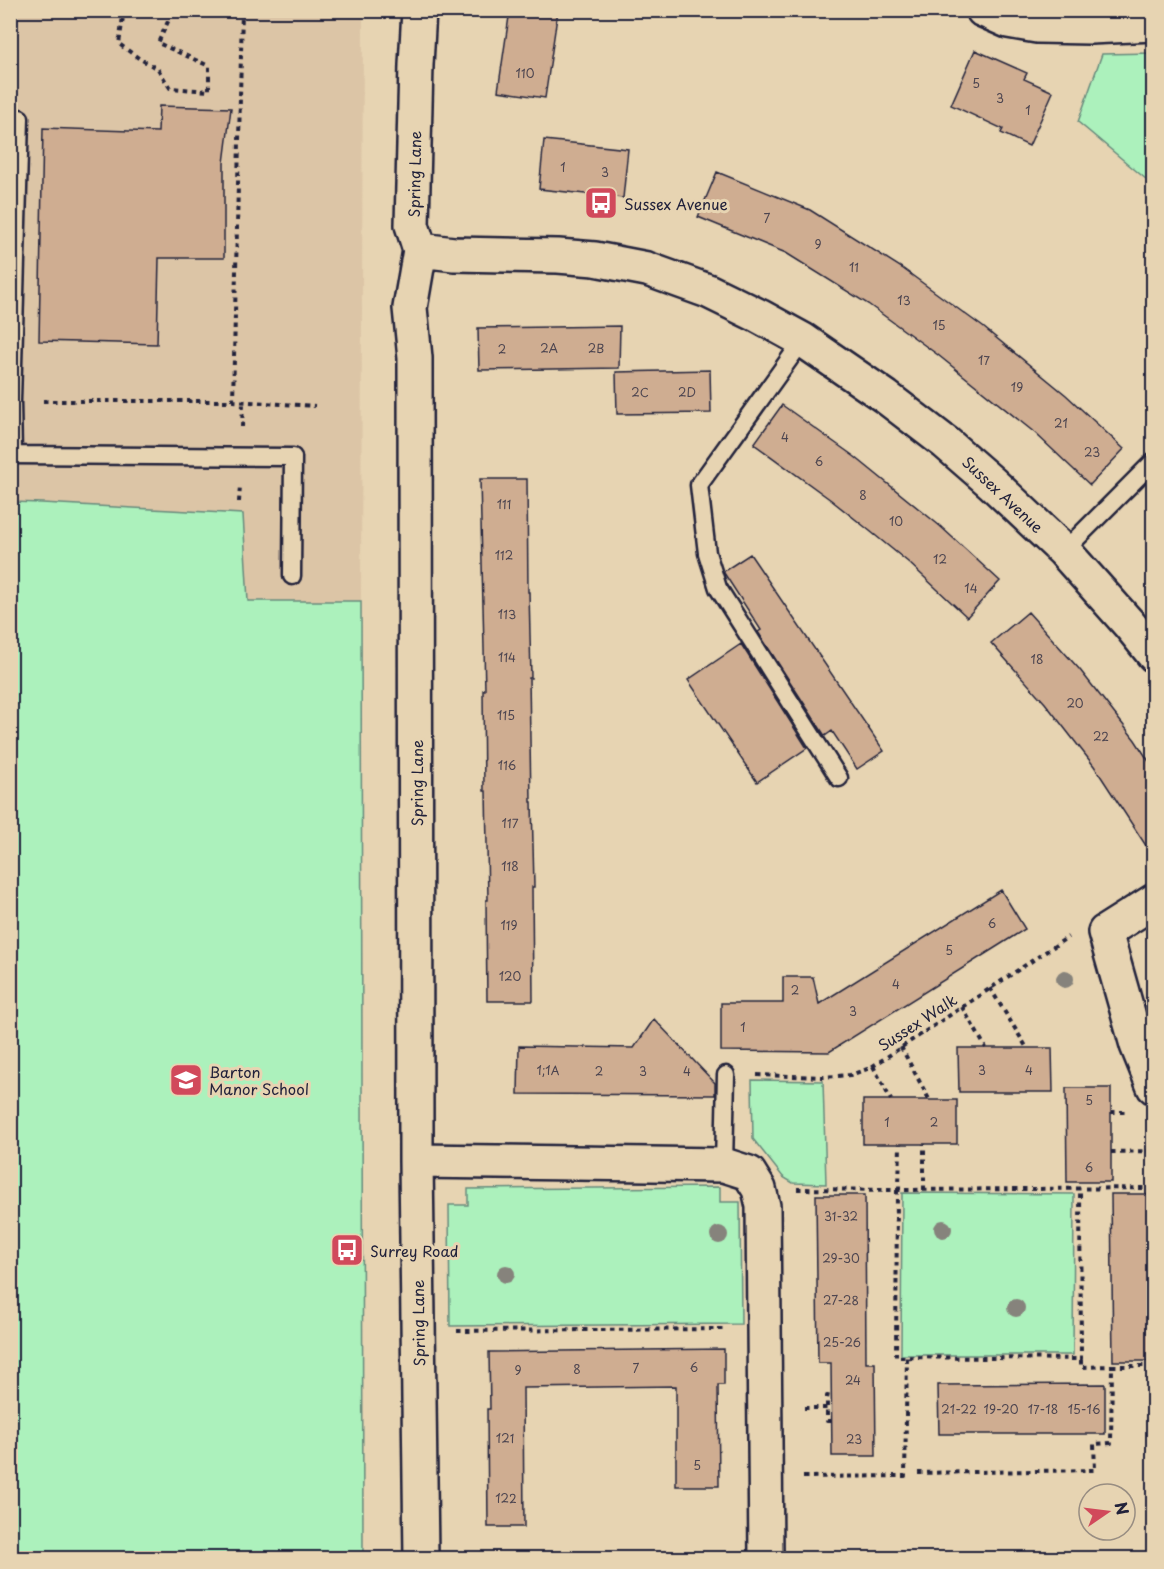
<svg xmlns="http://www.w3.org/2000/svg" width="1164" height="1569" font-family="'Playpen Sans',sans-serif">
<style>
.built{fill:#dcc5a6}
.green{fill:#acf1bc;stroke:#678a7c;stroke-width:1.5}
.building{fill:#cfad91;stroke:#22223b;stroke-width:1.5}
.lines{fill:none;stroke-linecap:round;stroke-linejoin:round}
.service-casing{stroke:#22223b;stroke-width:21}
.minor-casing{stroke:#22223b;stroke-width:38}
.path{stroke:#22223b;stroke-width:4;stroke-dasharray:4.5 4.5;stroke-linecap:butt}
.service{stroke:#e7d4b2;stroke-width:16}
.minor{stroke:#e7d4b2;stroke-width:33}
.tree{fill:#86837b}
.labels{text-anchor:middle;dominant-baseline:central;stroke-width:6;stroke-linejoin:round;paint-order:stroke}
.number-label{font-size:12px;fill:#4d4550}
.street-label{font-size:15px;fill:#22223b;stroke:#e7d4b2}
.poi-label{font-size:15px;fill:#22223b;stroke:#e7d4b2;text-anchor:start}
</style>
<rect width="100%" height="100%" fill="#e7d4b2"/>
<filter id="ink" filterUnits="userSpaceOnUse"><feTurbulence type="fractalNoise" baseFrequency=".0167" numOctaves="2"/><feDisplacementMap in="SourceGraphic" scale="12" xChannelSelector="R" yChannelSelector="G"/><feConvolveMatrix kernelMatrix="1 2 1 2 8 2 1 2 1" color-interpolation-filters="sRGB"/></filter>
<g filter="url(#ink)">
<path class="built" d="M11,11H363L361,601L363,1558H11Z"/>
<path class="green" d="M1153,53H1154L1153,185L1078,122L1102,54Z
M11,502L42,503L243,514L248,601H361L363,1558H11Z
M752,1080L823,1081L826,1184L793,1183L783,1177L753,1139Z
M720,1187V1202H740L741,1324L450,1326L449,1205H468V1189Z
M902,1193L1074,1194L1073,1355H901Z"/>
<path class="building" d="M510,10H558L545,98L498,91Z
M975,50L1027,73L1024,79L1053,92L1029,146L1001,133L1003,129L951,105Z
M159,106L231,108L224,163V258H159L157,344L39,341L43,128L158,132Z
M544,140L628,149L623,198L539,189Z
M717,172L810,210L902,268L983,327L1066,395L1124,449L1090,485L1035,433L938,355L868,304L786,253L698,217Z
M620,326L619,368L479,370L478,328Z
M710,370L711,413L617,414L616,372Z
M782,405L855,457L940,526L1000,581L967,617L908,562L865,527L831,500L754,444Z
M480,479H527L528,592H529L531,678H529L531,802H532L534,887H532L533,1001H487L486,900H488L486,791H484L483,690H485Z
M750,554L884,751L857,769L832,731L825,736L758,632L761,630L724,573V571Z
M1028,612L1080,670L1135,740L1154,769V858L1094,766L1045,703L991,643Z
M741,644L807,748L757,782L688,680Z
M1001,890L1025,929L829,1052L721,1051V1003H783V977H813L819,1004Z
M654,1019L715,1083V1095L518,1094L519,1046L634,1048Z
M958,1048H1052L1053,1092H959Z
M1066,1088H1111V1182H1067Z
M863,1100H957V1144H863Z
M1111,1194H1154V1361H1113Z
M816,1195H865L866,1363H875L876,1456H832L831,1363H818Z
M724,1349V1385H718L719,1486H676V1386L523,1388L524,1527H488L487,1409H490L489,1352Z
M1105,1384V1434H939L938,1385Z"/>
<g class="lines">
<defs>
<path id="service" d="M803,340L699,485L707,553L718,588L839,778
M10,455L293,457L292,576
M13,455L12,401L20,118
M1064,551L1154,461
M724,1165L726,1075"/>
<path id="minor" d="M419,10L416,65L412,225L420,250L410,308L415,358L416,1161L421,1558
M983,10L1008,21L1037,26L1090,27L1154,24
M420,250L454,254L558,256L595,259L647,269L708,291L759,316L803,340L886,397L946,443L992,483L1064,551L1129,624L1154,655
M1154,901L1105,932L1137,1045L1154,1087
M416,1161L724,1165L749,1173L759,1189L763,1206L766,1558"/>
</defs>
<use href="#service" class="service-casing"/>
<use href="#minor" class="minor-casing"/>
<path class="path" d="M124,10L119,44L140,59L158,69L170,88L209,91V66L158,43L171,15L160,10
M43,401H233L315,406
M233,401L242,10
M242,427L243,403
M239,502L240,485
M990,988L1027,1048
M962,1007L986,1048
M901,1047L930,1101
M873,1066L891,1100
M757,1075L824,1077L850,1075L870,1068L1068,937
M1111,1112H1126
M1111,1152L1154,1151
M797,1189L899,1190L1154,1188
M897,1190L896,1357L1081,1359L1080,1190
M899,1190L900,1144
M924,1190V1144
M457,1331L725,1329
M1081,1360V1367L1112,1366
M804,1408H827
M831,1421H827V1396L832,1397
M918,1473L1095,1470L1094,1444L1111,1443L1112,1366H1154
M803,1477L905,1476L907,1357"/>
<use href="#service" class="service"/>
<use href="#minor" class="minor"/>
</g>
<g class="tree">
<circle cx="1065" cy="979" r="9"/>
<circle cx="943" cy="1229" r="9"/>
<circle cx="719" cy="1235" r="9"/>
<circle cx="506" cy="1274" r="9"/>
<circle cx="1016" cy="1308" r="9"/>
</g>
</g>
<defs>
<symbol id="bus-square" viewBox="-11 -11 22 22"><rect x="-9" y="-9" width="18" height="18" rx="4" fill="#d1495b" stroke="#e7d4b2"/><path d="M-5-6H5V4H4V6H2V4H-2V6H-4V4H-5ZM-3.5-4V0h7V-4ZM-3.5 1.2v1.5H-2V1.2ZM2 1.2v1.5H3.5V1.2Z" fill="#fff"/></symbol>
<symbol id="school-square" viewBox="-11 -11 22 22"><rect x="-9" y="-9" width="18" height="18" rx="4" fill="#d1495b" stroke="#e7d4b2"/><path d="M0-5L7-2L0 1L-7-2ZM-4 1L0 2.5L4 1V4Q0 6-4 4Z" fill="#fff"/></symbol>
</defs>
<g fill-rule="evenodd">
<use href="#bus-square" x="582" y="184" width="38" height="38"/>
<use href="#school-square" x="167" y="1061" width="38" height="38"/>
<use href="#bus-square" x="328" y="1231" width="38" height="38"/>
</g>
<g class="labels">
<g class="number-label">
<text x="525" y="73">110</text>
<text x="976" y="83">5</text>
<text x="1000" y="98">3</text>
<text x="1028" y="110">1</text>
<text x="563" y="167">1</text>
<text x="605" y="172">3</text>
<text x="767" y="218">7</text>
<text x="818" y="244">9</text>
<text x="854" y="267">11</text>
<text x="904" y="300">13</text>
<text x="939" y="325">15</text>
<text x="549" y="348">2A</text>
<text x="596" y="348">2B</text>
<text x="502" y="349">2</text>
<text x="984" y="360">17</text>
<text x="1017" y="387">19</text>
<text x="640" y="392">2C</text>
<text x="687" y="392">2D</text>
<text x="1061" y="423">21</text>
<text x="785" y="437">4</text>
<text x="1092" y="452">23</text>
<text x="819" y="461">6</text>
<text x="863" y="495">8</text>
<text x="504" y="504">111</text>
<text x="896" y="521">10</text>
<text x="504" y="555">112</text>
<text x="940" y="559">12</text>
<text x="971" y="588">14</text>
<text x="507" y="614">113</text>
<text x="507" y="657">114</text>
<text x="1037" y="659">18</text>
<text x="1075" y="703">20</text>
<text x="506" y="715">115</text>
<text x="1101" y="736">22</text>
<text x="507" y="765">116</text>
<text x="510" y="823">117</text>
<text x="510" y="866">118</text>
<text x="992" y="923">6</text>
<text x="509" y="925">119</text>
<text x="949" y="950">5</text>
<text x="510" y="976">120</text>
<text x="896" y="984">4</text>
<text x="795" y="990">2</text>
<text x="853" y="1011">3</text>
<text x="743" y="1027">1</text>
<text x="548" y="1070">1;1A</text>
<text x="982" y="1070">3</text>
<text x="1029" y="1070">4</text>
<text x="599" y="1071">2</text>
<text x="643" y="1071">3</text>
<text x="687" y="1071">4</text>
<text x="1089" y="1100">5</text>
<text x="887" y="1122">1</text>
<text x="934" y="1122">2</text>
<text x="1089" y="1167">6</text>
<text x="841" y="1216">31-32</text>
<text x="841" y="1258">29-30</text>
<text x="841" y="1300">27-28</text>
<text x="842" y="1342">25-26</text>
<text x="694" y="1367">6</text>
<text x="636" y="1368">7</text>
<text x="577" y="1369">8</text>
<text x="518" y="1370">9</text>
<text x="853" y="1380">24</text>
<text x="959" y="1409">21-22</text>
<text x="1001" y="1409">19-20</text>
<text x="1043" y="1409">17-18</text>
<text x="1084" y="1409">15-16</text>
<text x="505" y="1438">121</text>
<text x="854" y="1439">23</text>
<text x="697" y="1465">5</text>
<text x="506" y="1498">122</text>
</g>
<g class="street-label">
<text transform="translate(414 174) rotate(-89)">Spring Lane</text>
<text transform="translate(1003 494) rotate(43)">Sussex Avenue</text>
<text transform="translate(416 783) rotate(-90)">Spring Lane</text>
<text transform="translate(917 1022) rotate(-33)">Sussex Walk</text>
<text transform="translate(418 1323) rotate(-91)">Spring Lane</text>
</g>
<g class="poi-label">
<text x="624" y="203">Sussex Avenue</text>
<text x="209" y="1071">Barton<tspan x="209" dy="17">Manor School</tspan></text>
<text x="370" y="1250">Surrey Road</text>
</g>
</g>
<rect width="1164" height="1569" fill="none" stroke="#e7d4b2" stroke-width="36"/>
<rect x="18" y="18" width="1128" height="1533" fill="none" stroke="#22223b" stroke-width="2" filter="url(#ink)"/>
<g transform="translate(1107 1512) rotate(76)"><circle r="28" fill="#e7d4b2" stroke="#988d82" stroke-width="1.5"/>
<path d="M0-4.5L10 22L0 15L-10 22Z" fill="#d1495b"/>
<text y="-9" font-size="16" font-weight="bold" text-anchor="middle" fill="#22223b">N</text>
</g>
</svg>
